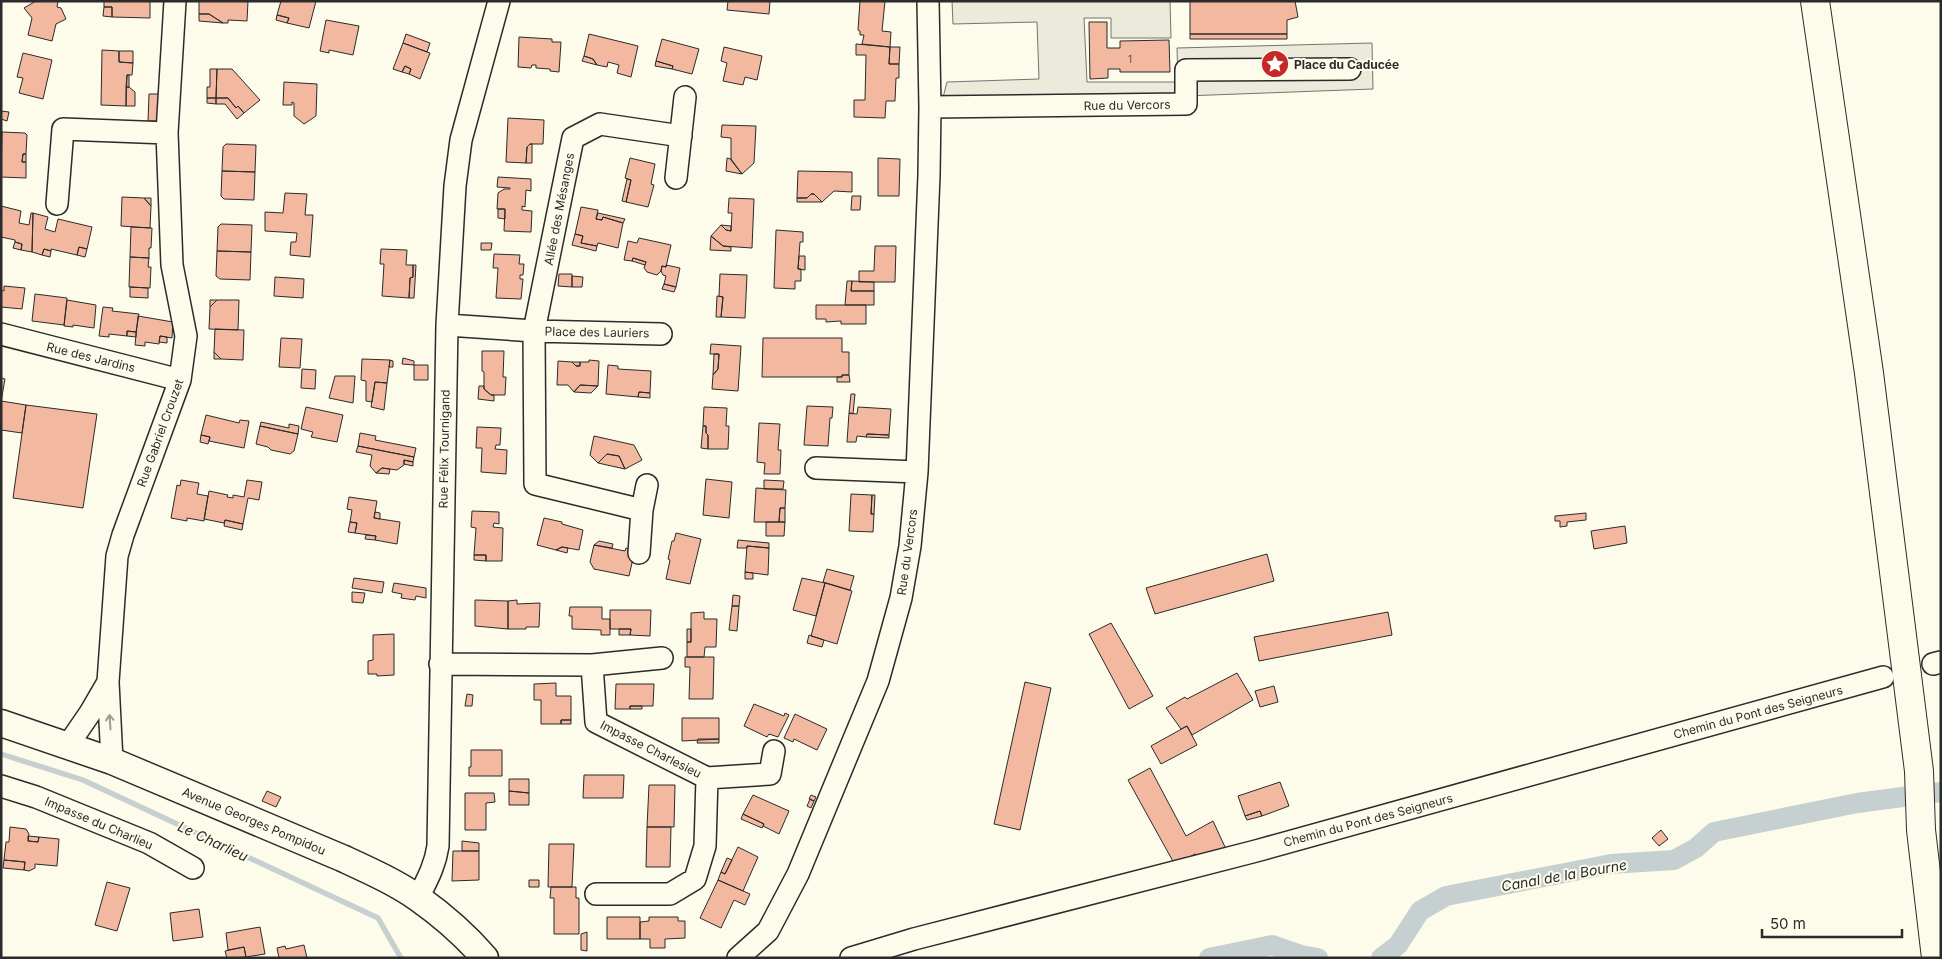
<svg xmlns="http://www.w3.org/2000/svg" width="1942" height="959" font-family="Inter,sans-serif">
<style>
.parking{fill:#eceadb;stroke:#74746e}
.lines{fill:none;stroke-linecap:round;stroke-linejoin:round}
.stream{stroke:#c7d0d0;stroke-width:5.5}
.canal{stroke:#c7d0d0;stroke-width:20}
.building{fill:#f2b8a0;stroke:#2b2b2b}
.minor-casing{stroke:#2b2b2b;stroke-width:24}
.major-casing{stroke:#2b2b2b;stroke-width:29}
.highway-casing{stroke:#2b2b2b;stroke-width:30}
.minor{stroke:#fdfbea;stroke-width:21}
.major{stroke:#fdfbea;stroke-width:26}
.highway{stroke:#fdfbea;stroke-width:28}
.oneway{stroke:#9e9d94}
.labels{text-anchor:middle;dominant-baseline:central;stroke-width:4;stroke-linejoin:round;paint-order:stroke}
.number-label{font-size:10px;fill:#5d4e48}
.poi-label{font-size:12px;font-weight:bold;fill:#2b2b2b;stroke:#fdfbea;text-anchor:start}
.street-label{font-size:12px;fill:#2b2b2b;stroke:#fdfbea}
.water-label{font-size:14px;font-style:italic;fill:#2b2b2b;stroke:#fdfbea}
</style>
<rect width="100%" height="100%" fill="#fdfbea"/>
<path class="parking" d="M952,1H1170L1171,38H1111V18H1084L1087,82H1178L1177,48L1372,43L1373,89L941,105L947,82L1039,79L1037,22L953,24Z"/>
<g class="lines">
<path class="stream" d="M1,754L83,780L378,918L401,958"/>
<path class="canal" d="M1209,958L1272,945L1301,955L1318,958
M1381,958L1398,945L1420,911L1446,896L1611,864L1674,860L1696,848L1714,832L1857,803L1941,792"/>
</g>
<path class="building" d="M36,1H58L57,7L61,8L66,19L56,24L52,41L28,35L32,18L24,8Z
M104,1H150V18L112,17V7H104Z
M199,1H248L247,21L228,20V23H223L209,14H199Z
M281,1H316L309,28L287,23L289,18L277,15Z
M728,1H770L769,14L727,10Z
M860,1H885L882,31L891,32L890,47L862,44L864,35H860V31L858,30Z
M1190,1H1295L1298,17L1287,20V34H1190Z
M104,7H112V17L103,16Z
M199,14H209L223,23L199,21Z
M277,15L289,18L287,23L276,20Z
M326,20L359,26L353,55L329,50V53L320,51Z
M1089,22H1107V48H1120V41L1169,40L1170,72H1120V69H1108V78L1090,79Z
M406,34L430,43L427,52L403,43Z
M589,34L638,46L631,77L617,73L619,65L608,62L607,67L597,65L593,59L584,56Z
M1190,34H1287V39H1190Z
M519,37L552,39V42H561L559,72L550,71V69L536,68V65H532L531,68L518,67Z
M662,39L699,49L692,74L672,69L673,66L656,61Z
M403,43L430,53L420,79L409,74L411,69L405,66L402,72L393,69Z
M856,44L890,47L889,64H899V78H896L895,101H886L885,118L854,117V100H865L866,55H856Z
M724,47L762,56L757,80L745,77L743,85L723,81L727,63L721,61Z
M890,47H900L899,64H889Z
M102,50L119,51V62L133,63L132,75H127L126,106L101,105Z
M119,51H133V63L119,62Z
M23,53L52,60L43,99L19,93L23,78L17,77Z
M584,56L593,59L597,65L582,61Z
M656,61L673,66L672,69L655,66Z
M405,66L411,69L409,74L402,72Z
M210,69H217L216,98H207V87H210Z
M217,69H232L260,100L244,113L238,106L236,108L228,98H216Z
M127,75H129V87H126Z
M284,82L317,84L316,116L304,124L294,116V103L292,102V105H283Z
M126,87H129L135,92V106H126Z
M149,94H160L159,121H148Z
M207,98H216V104L207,103Z
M216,98H228L236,108L238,106L244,113L237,119L225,104H216Z
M1,111L9,112L7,121L1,119Z
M508,118L544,120L543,144H530L527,147L526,163L506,162Z
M722,125L756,126L754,163L742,174L731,160V138L721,137Z
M2,132L25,133L27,135L26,154H23L22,162H26V178L1,177Z
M226,144L256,145L255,172L222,171L223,147Z
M530,144H532V163H526L527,147Z
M23,154H26V162H22Z
M630,158L655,164L651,184L654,185L648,207L626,202L631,180L625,178Z
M727,158L731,159L742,174L726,171Z
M878,158L900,159L899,196H878Z
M222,171L255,172L254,200L224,199L221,196Z
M798,171L852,172V192L834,191L822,202L814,194H811L807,198H797Z
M498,177L531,179V191L526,190L525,207L522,206V210L532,211L531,232L504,231L505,209H497L498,193L504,189H510V188L497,187Z
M627,179L631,180L626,202L622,201Z
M285,193L307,194L305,215H313L310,257L290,255L291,242H296L297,233L265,231V212L283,213Z
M811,194H814L822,202H797V198H807Z
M852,196H861L860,210H851Z
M122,197L144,198L151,206L150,228L121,226Z
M144,198H151V206Z
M729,198L754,199L752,248L723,246L711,236L721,225L726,230L731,231L732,213H728Z
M1,206L21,211L19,223L29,225L31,213H33L32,252L21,250L22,244L15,242V240L1,237Z
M581,207L598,210L596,219L602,220L603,217L623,223L618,248L598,243L597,246L581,243L583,236L575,234Z
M498,209H505V219L498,218Z
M33,213L48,217L45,229L55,232L58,219L92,227L87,249L79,247L77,255L51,249V251L44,249L42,255L32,252Z
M598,213L625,219L623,223L603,217L602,220L596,219Z
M221,224L252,225L251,252L217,251L218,227Z
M721,225L731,226V231L726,230Z
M131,227L152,228L151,248H149V258L130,257Z
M776,230L803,232V242H800L798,269H801V281H795V289L774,288Z
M575,234L583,236L581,243L597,246L596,251L572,245Z
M711,236L723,246L731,247V251L710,250Z
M639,238L671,245L666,267L662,266L661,271L657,275L647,272L644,268L646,262L633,258L632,261L624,260L628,241L637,243Z
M15,242L22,244L21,250L13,248Z
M481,243H492L491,250H481Z
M875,246H896L895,282H859V271H874Z
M79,247L87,249L85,257L77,255Z
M44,249L51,251L50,257L42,255Z
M381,249L407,250L406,265H413V277L410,278L409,298L382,296L384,264H380Z
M217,251L251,252L250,280L220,279L216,276Z
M494,254L520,255L519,264H524L523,275H520V279H523L521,299L496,298L498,268H493Z
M799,256H805V270L798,269Z
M130,257L149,258L148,267H151L150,288L129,287Z
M633,258L646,262L645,265L632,261Z
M413,265H416L414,298H409L410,278L413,277Z
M666,265L680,268L676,287L664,284L666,276L663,275L661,271L662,266L666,267Z
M559,274H572V287L558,286Z
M720,274L747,275L745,318L721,317L723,297L719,296Z
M572,276L583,277L582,287H572Z
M275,277L304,279L303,298L274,296Z
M847,281H852L851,291H874V305H845Z
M852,281L874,282V291H851Z
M664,284L676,287L674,292L662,289Z
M4,286L25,288L22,309L1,307V290L4,291Z
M130,287L148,288V298L130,297Z
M35,294L67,298L64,325L32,321Z
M717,296L723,297L721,317H716Z
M67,300L96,305L94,328L73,325V327L64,326Z
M210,300H217L210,307Z
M217,300H239L238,330L209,329L210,307Z
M816,305H866V324H841V321L826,322V319H816Z
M103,307L113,308L112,311L139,314L136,332L127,331V336L109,334V337L99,336Z
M138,316L173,322L172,338L160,336L159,344L145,342V346L135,345Z
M215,329L244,330L243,360L221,359L214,352Z
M127,331L136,332V337L127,336Z
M160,336L167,337V343L159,342Z
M281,338L302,339L300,368L279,367Z
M763,338H842V352H849V375H842V377H762Z
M711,344L741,346L738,391L712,389L713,375L718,369L719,354H710Z
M482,351H504L503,377H506L505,395H491L484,389V372L482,371Z
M214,352L221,359H214Z
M714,354H719L718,369L713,375Z
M403,358L414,361V365L402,364Z
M362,359L390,360L387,383L375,382L372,402L366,401V381L361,380Z
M390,360L393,361V367H389Z
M589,360L599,361L598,386L580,385L574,392L568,385H557L558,361L572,362L576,366H580V362H589Z
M572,362H580V366H576Z
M414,365H428V380H414Z
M608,365L618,366V369L651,371L650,393L639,392L638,397L606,394Z
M302,369L316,370L315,389L301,388Z
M842,375H849L850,382H837V377H842Z
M335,376H355L353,403L329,398Z
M1,378L5,379L1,402Z
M375,382L387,383L384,410L371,407Z
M580,385L598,386L591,393L574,392Z
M479,386H484V389L491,395H494V401L478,399Z
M639,392L650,393V398L638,397Z
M851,394H855L853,414L849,413Z
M1,401L26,405L22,433L1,430Z
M26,405L97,414L83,508L13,498Z
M807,406L833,407L832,418H830L828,446L804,445Z
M306,407L343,415L337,442L311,437L313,432L301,429Z
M704,407L727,408L726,426H729L728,449H708V435L706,433V426H703Z
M858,407L891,409L889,435L867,434L866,437L857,436L856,442H847L849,413L857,414Z
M206,415L239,423L240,420L249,421L244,448L209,441L210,437L201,435Z
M261,422L289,428V424L299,426L298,434L260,426Z
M759,423L780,424L778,450H781L780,474H764L765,463L757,462Z
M260,426L298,434L294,451L290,454L271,450L268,447L256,444Z
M703,426H706V433L708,435V449L701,448Z
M477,427L501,428L500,445H496L495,449L507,450L506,474L481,472L482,448H476Z
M360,433L376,436L375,440L416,448L414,457L358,446Z
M867,434L889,435V438L866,437Z
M201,435L210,437L208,444L200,442Z
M594,436L634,445L642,460L625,469L619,456L607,454L598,463L590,455Z
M358,446L414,457L413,462L404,460V465L397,470L382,468L376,473L370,466L372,455L356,452Z
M607,454L619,456L625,469L598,463Z
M404,460L413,462V466L404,464Z
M382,468L390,469L389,474L376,473Z
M706,479L732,482L729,518L703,515Z
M181,480L199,483L197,494L208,496L204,521L187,518V521L171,518L177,485L180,486Z
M247,480L262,482L259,500L248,498L243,524L225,520L224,523L204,519L209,491L228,495L227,497L233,498V495L244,497Z
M764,480L784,481L783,489H764Z
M756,488L786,490L785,508H780L779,522H754Z
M851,494L872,495L871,514H874L873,532L849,531Z
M872,495H875L874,514H871Z
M349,497L377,501L374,518L400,522L397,544L375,540L376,536L355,533L357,523L350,522L352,510L347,509Z
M780,508H785V522H779Z
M472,511L499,512V524L494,523L493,527L503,528L502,561H486V555H474L476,528L471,527Z
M375,512L380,513V519L374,518Z
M1586,513V520L1567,522V526L1560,527V521H1555V516Z
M544,518L562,522V524L583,530L579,550L562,547L556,550L537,545Z
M225,520L243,524L242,530L224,526Z
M350,522L357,523L355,533L348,532Z
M766,522H785L784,536H766Z
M1625,526L1627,543L1594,549L1591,531Z
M676,533L701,539L690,584L666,579L670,560L668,559L672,541H674Z
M366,535L376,536L375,540L365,539Z
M738,540L769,543V548L747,546V548H737Z
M599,541L613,544L612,548L594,545Z
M594,545L625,551L626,548L635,550L629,576L594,569L590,562Z
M747,546L769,548L768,575L745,572Z
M562,547L568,548L567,553L556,550Z
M1267,554L1274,581L1155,614L1146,588Z
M474,555H486V561L474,560Z
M827,569L854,576L850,590L823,582Z
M745,572L753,573V579H745Z
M354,578L384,582L382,593L352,588Z
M802,578L825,583L816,616L793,610Z
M394,583L426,588V598L416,596L415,600L401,598L402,594L392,592Z
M825,583L852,591L837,644L811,636Z
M352,592L365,593L363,603L352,602Z
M733,595L740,596L739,606H732Z
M475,600L508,601V629L475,626Z
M517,600V604L540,603L539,627H526V629H508V601Z
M732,606H739L737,631L729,630Z
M570,607H602V619H610V635H601V630L572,629V616H569Z
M610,610H651L650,636L630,635L631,629H610Z
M704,612V619H717L716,647H705L704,657H687V642H691V613Z
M1388,612L1392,635L1259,661L1254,637Z
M1111,623L1153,696L1129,709L1089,634Z
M619,629H631L630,635H619Z
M687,629H691V642H687Z
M394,634V675L377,676V674H368V661L373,660V635Z
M809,635L824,640L822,647L807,643Z
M685,657H714L713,699H689L690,667H685Z
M1237,673L1253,700L1192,735L1187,726L1181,729L1166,708L1185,697L1187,699Z
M1025,682L1051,688L1020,830L994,824Z
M556,683V696H571V720H561V724H541V700H534V684Z
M616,684H654L653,706H630V709H615Z
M1274,686L1278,702L1260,707L1255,691Z
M467,694L473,695L472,706H465Z
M754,704L784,716L785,713L789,715L778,737L769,734L767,737L744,726Z
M630,706H642V709H630Z
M795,714L827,729L817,750L794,739L793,742L784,738Z
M682,718H719V739L682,741Z
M561,720H571V724H561Z
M1187,726L1197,745L1161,764L1151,746Z
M698,739H719V743H697Z
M471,750H502V776H469V767H471Z
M1150,768L1186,836L1213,821L1225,847L1202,858L1195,854L1175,865L1128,780Z
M584,775H624L623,798H583Z
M509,779H529V793L509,791Z
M1280,782L1289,806L1262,816L1260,811L1245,816L1238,796Z
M649,785H675L674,827H647Z
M267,791L281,797L276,807L262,801Z
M509,791L529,793V805H509Z
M465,793H494L495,802L486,803V830H465Z
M753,795L789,811L779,834L763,826L764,824L743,814Z
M811,795L816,797L814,801L809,799Z
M810,799L814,801L811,808L807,806Z
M1260,811L1262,816L1247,820L1245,816Z
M743,814L764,824L762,828L741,819Z
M10,827L26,829L29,834L28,841L38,842L39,837L59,839L57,866L35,864V868L29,871L24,870L25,862L4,860L6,842H9Z
M647,827H671L670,867H646Z
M1661,830L1668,839L1659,846L1652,838Z
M28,836L39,837L38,842L28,841Z
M462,841L479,843V851H462Z
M549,844H574L572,887H548Z
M738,847L758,857L743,891L718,880L721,872L725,874Z
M453,851H479V880L452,881Z
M727,858L732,860L725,874L721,872Z
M4,860L25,862L24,870L3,868Z
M529,880H539V887H529Z
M718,880L750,894L745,905L734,900L721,928L700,918Z
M107,882L130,888L117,931L95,925Z
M551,887H576V898H579V934H554V898H550Z
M199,909L203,937L173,941L170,913Z
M607,917H640V939H607Z
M649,917H678V921H685V938L665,939V948H650V939H640V922L649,921Z
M260,927L265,954L246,957L244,947L228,950L226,933Z
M587,932V951L581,950V934Z
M304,945L307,958H279L277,948L285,946L286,949Z
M244,947L246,957L227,958L225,951Z"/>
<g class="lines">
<defs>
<path id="minor" d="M930,107L1186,104V70L1350,69
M676,178L685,97
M57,204L63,129L167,133
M447,325L534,331L661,334
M1,334L180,380
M816,468L917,472
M642,510L535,484L534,331L573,138L600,124L681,136
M639,553L642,510L647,485
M440,664L592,665L662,658
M1933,664L1941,662
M592,665L596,722L707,778
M68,745L90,713L108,682
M112,761L108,682L117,556L123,535L180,380L186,336L172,265L167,133L175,1
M707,778L770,774L774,751
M1,786L36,797L149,843L193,868
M596,894H670L695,879L705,846L707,778
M418,898C427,880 435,866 438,846L447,325L455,186L461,140L499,1
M738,958L768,931L798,874L878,681L901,598L910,546L917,472L929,175L930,107L928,1
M851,958L914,939L1256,851L1883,677"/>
<path id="major" d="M1,723L112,761L342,858C368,870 395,882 418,898C442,915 466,936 485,958"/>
<path id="highway" d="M1815,1L1869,373L1919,771L1921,830L1936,958"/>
</defs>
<use href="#minor" class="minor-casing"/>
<use href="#major" class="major-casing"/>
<use href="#highway" class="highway-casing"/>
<use href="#minor" class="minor"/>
<use href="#major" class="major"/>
<use href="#highway" class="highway"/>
</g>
<defs><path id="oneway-shaft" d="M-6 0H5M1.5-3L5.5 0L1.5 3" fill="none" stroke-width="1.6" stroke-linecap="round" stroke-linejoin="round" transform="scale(1.25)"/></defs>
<use class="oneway" href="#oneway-shaft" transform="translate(110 722) rotate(-94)"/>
<defs>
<symbol id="sight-disc" viewBox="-11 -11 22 22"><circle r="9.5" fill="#c62828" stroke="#fdfbea"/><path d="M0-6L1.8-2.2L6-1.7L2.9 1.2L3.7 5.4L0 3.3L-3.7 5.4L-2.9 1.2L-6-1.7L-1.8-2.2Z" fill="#fff"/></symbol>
</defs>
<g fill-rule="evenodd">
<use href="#sight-disc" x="1259" y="48" width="32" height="32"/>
</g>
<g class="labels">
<g class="number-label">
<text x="1130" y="59">1</text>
</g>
<g class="poi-label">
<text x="1294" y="64">Place du Caducée</text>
</g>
<g class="street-label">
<text transform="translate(1127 105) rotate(-1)">Rue du Vercors</text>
<text transform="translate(559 209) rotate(-79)">Allée des Mésanges</text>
<text transform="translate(597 332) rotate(1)">Place des Lauriers</text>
<text transform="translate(91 357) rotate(14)">Rue des Jardins</text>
<text transform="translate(160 433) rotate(-70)">Rue Gabriel Crouzet</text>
<text transform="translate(444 449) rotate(-89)">Rue Félix Tournigand</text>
<text transform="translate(907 552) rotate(-82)">Rue du Vercors</text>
<text transform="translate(1758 712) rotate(-15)">Chemin du Pont des Seigneurs</text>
<text transform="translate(651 749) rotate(27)">Impasse Charlesieu</text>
<text transform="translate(1368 820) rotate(-15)">Chemin du Pont des Seigneurs</text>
<text transform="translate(254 821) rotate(23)">Avenue Georges Pompidou</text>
<text transform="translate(99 823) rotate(23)">Impasse du Charlieu</text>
</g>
<g class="water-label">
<text transform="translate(213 841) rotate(25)">Le Charlieu</text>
<text transform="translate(1564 875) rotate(-10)">Canal de la Bourne</text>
</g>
</g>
<rect width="1942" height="959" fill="none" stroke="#2b2b2b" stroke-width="5"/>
<path d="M1762 929v8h140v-8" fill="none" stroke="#2b2b2b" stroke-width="2.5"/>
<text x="1770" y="929" font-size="15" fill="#2b2b2b" stroke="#fdfbea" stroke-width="4" paint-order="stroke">50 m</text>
</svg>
